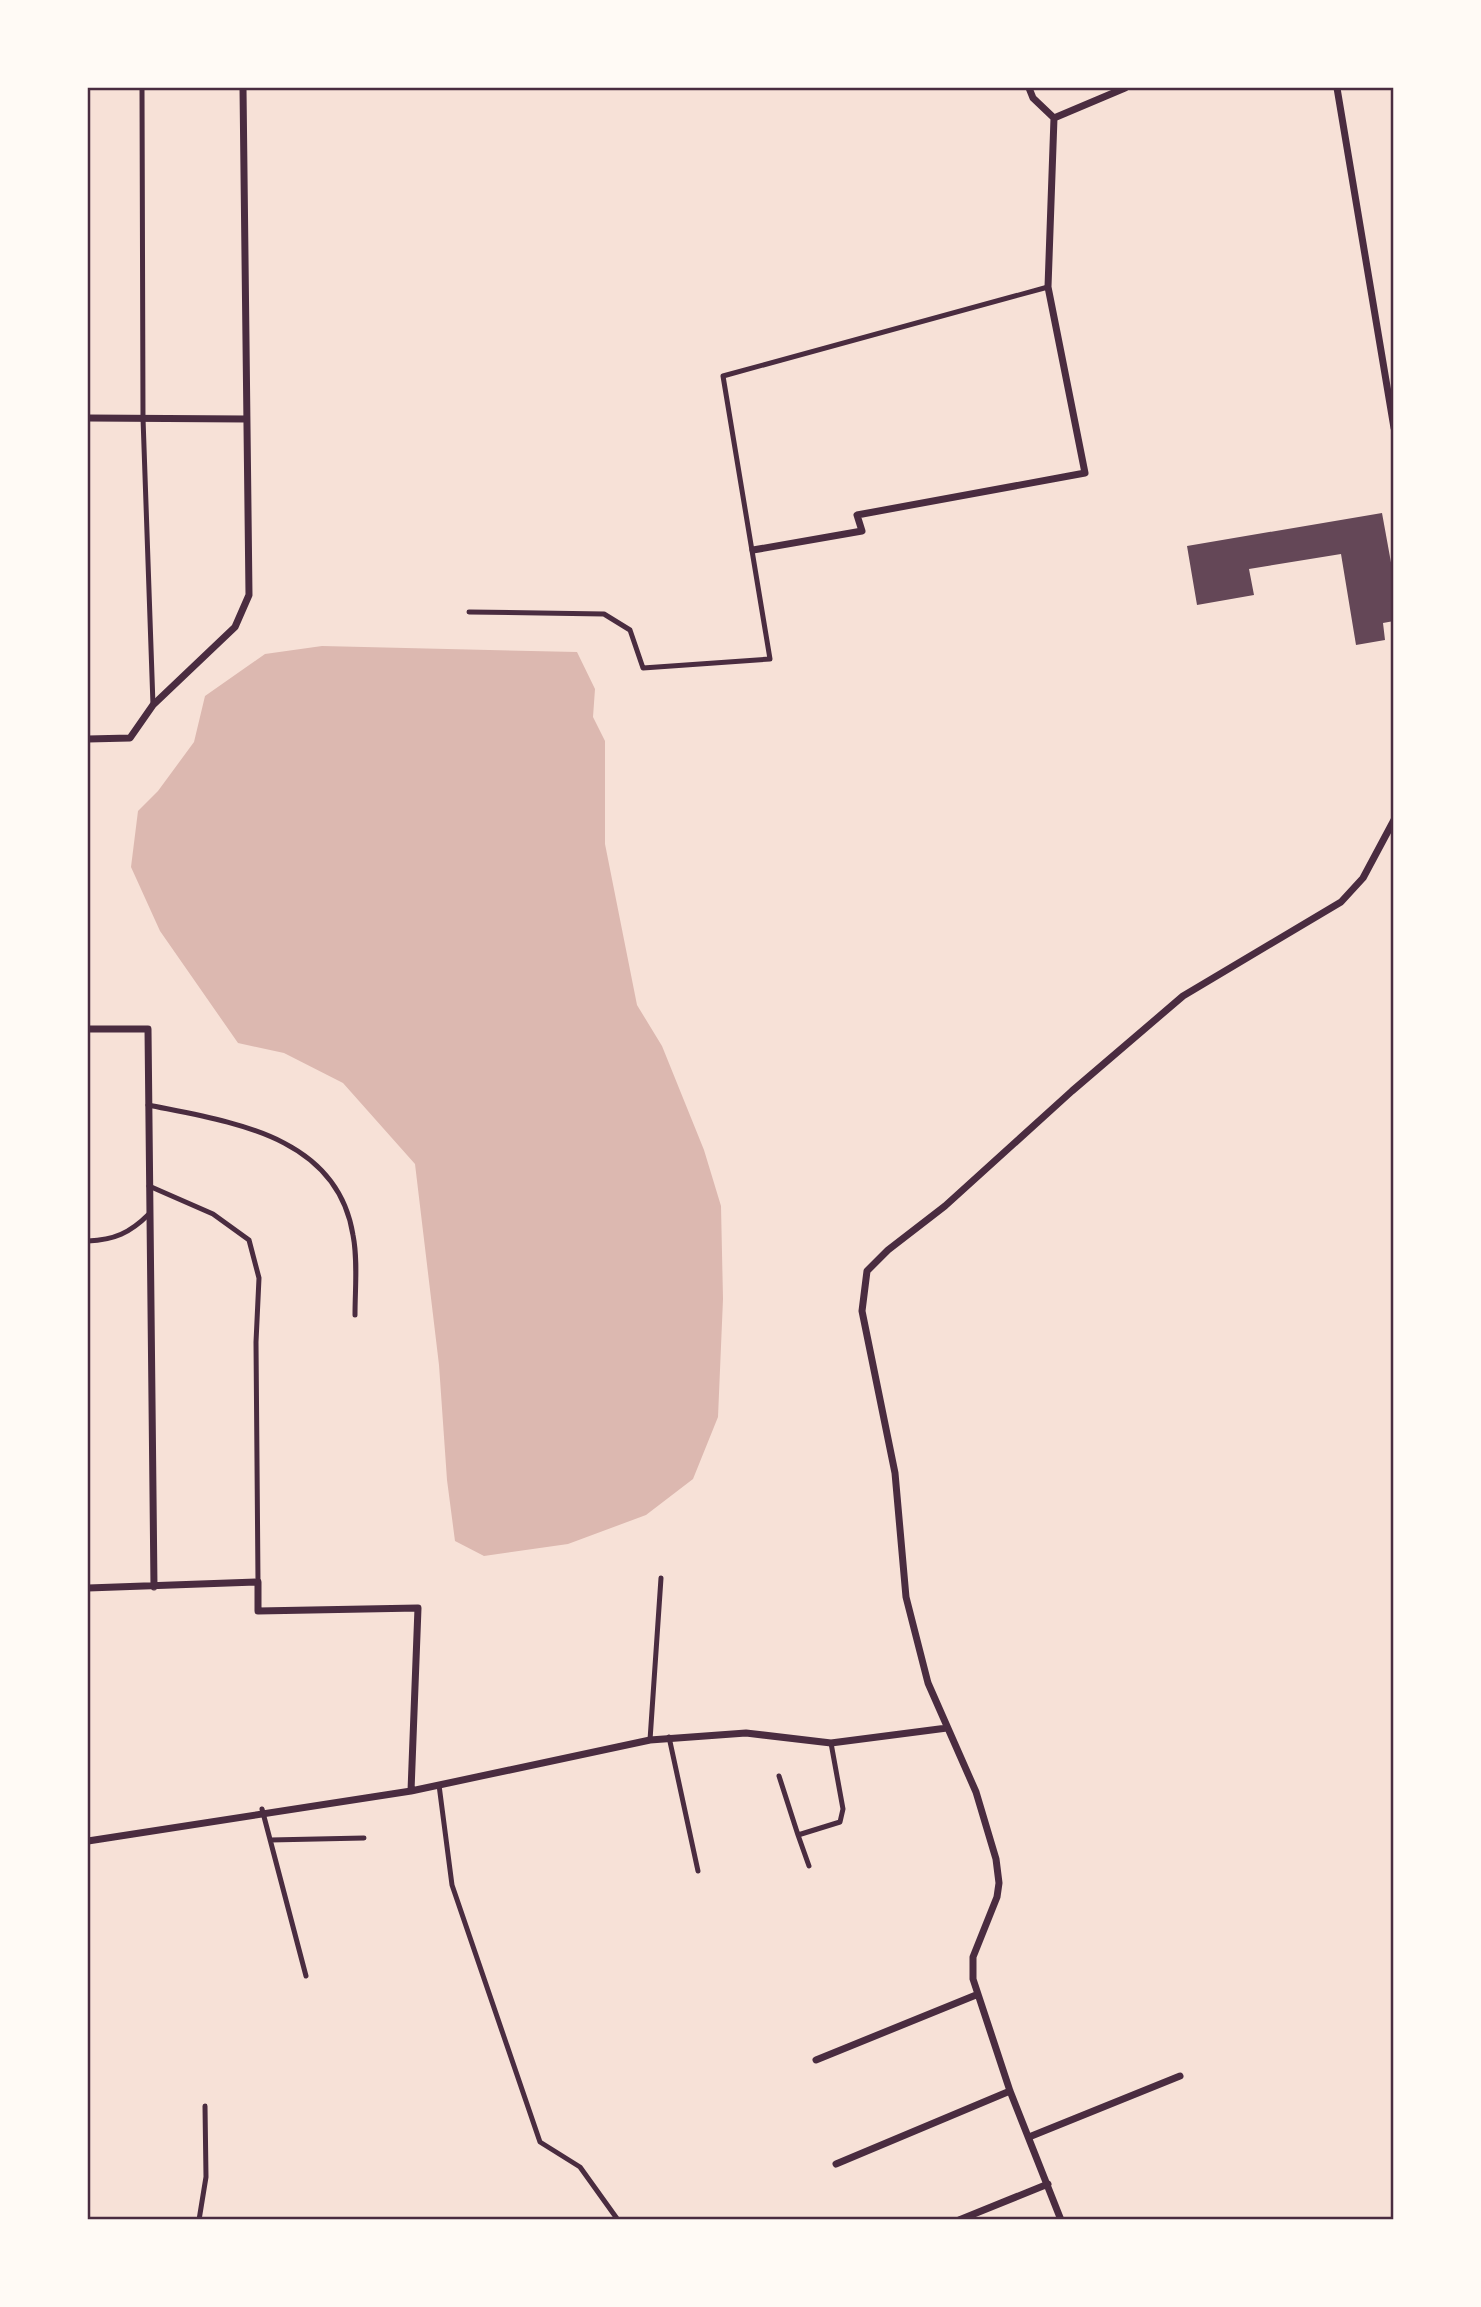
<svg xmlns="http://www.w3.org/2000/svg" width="1481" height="2307" font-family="Cabin,sans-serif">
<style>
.water{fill:#dcb8b0}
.building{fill:#644757}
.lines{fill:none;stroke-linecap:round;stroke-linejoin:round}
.service{stroke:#4a2c40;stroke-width:5}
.minor{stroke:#4a2c40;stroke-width:7}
.neatline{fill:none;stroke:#4a2c40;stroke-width:2.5}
</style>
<rect width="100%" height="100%" fill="#f7e1d7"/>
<path class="water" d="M322,646L577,652L595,689L593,717L605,741V844L637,1005L662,1046L704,1150L721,1206L723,1299L718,1417L693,1479L646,1515L568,1544L484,1556L455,1541L447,1480L439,1365L415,1164L343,1083L284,1053L238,1043L160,931L131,867L138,811L158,791L194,742L205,696L265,654Z"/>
<path class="building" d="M1382,513L1394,579V621L1383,623L1385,640L1356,645L1341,554L1249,569L1254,595L1197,605L1187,546Z"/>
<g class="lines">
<path class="service" d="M142,88L143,418L153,705
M469,612L604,614L630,630L643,668L770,659L723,376L1048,287
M148,1105C231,1122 337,1135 353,1235C358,1260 355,1289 355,1315
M149,1186L213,1214L249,1240L259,1278L256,1342L258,1582
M88,1241C114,1240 130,1233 149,1214
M669,1737L698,1871
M650,1740L661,1578
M779,1776L798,1835L840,1822L843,1809L831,1743
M439,1785L452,1885L540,2142L580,2167L618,2220
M262,1809L306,1976
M798,1835L809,1866
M270,1840L364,1838
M199,2220L206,2177L205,2106"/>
<path class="minor" d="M1029,88L1033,98L1054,118
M1337,88L1394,428
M88,418L246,419
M753,550L862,531L857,515L1085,473L1048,287L1054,118L1125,88
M88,739L130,738L153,705L235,627L249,595L243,88
M88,1029H148L154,1587
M88,1588L258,1582V1611L418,1608L411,1791
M88,1841L411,1791L650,1740L746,1733L831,1743L947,1728
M816,2060L976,1995
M1029,2137L1180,2076
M836,2164L1010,2091
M959,2220L1048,2184
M1061,2220L1010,2091L973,1979V1957L997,1897L999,1883L996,1859L976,1792L928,1683L906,1597L895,1473L862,1311L867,1271L888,1250L945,1206L1072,1091L1183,996L1341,902L1363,878L1394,820"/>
</g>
<rect width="1481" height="2307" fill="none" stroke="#fffaf5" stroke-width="178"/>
<rect x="89" y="89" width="1303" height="2129" class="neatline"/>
</svg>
